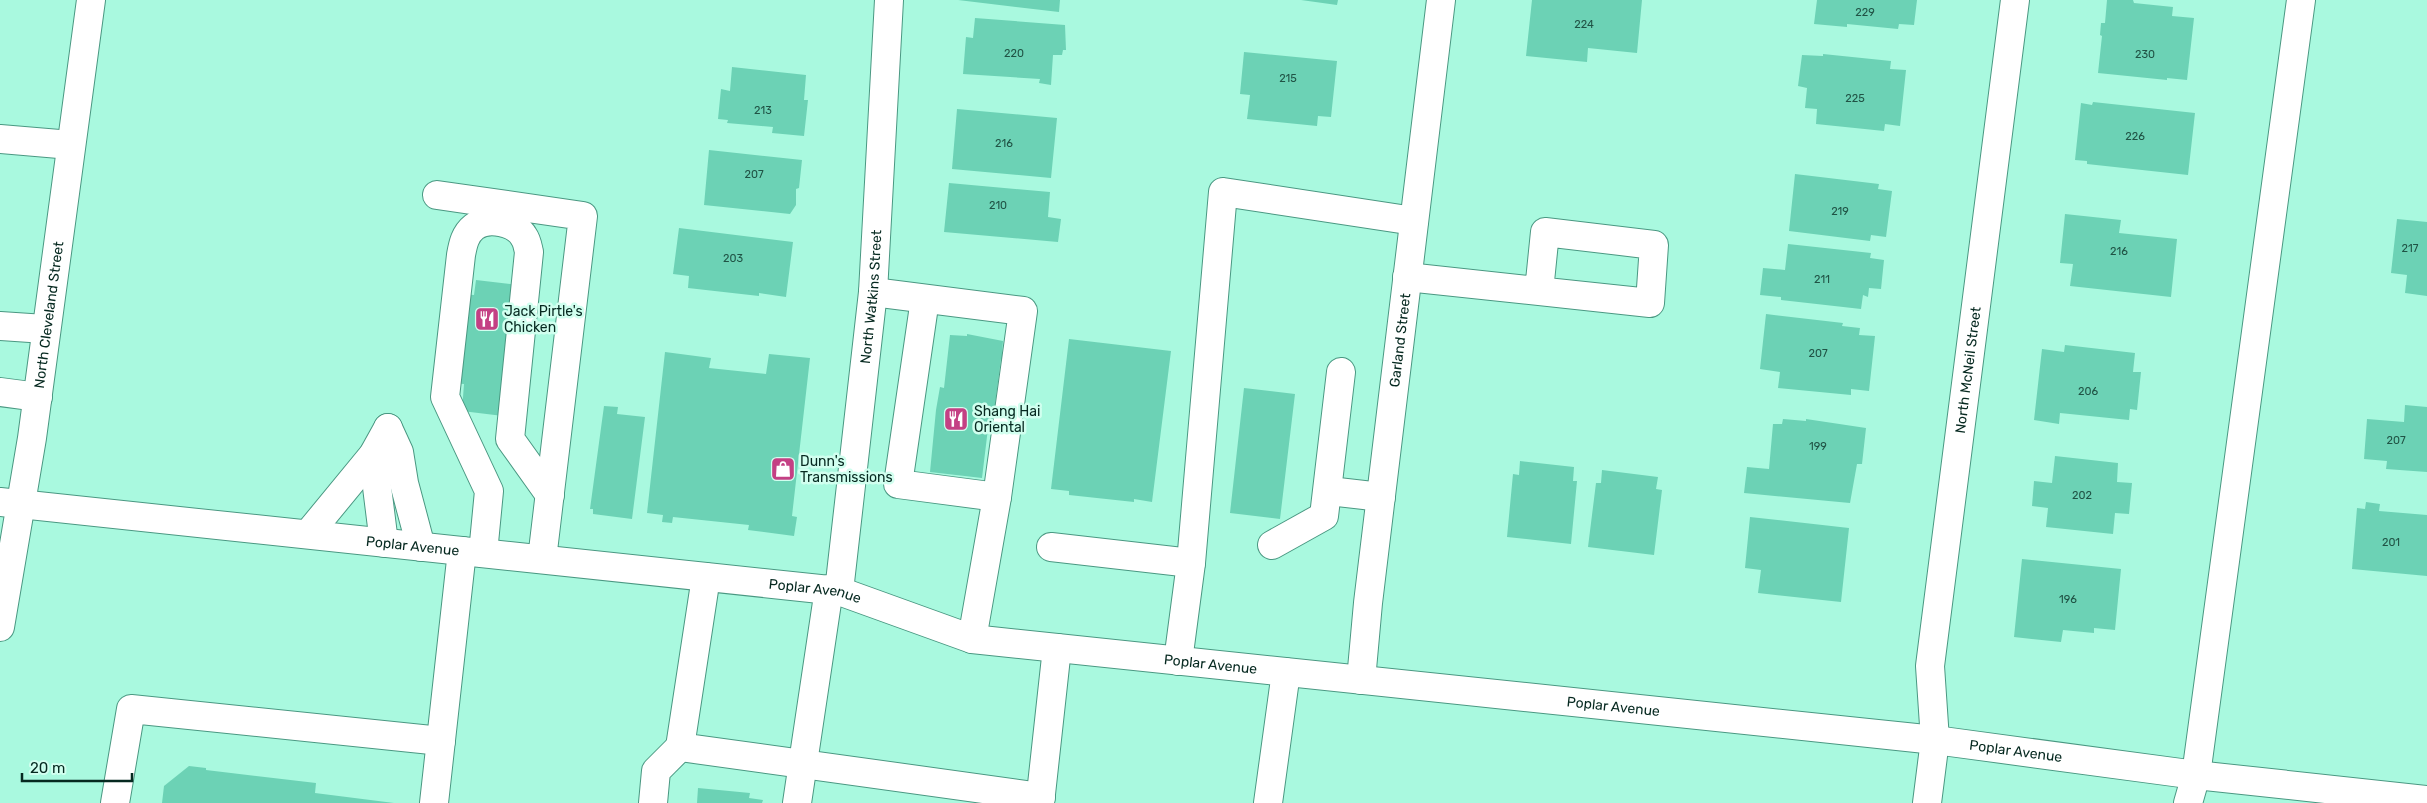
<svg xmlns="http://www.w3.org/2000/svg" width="2427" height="803" font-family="Rubik,sans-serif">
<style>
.building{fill:#6cd2b5}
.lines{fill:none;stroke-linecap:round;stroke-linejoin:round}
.minor-casing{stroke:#4a9882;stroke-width:30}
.major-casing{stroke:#4a9882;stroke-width:30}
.minor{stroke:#fff;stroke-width:28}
.major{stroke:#fff;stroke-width:28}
.labels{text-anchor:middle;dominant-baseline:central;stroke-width:5;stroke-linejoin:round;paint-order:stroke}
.number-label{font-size:11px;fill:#205345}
.street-label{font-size:14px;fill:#062920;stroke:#d1ffef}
.poi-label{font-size:14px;fill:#062920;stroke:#d1ffef;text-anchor:start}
</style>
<rect width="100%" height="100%" fill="#a9f9df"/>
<path class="building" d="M958,0H1060L1059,12Z
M1301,0H1338L1337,5Z
M1532,0H1642L1637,53L1588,48L1587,62L1526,56Z
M1817,0H1917L1914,25L1899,24L1898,29L1847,24V27L1814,24Z
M2107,0H2133L2134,3L2173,7L2172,16L2194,18L2187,80L2167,78V80L2098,73L2102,36L2100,35L2101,23H2105Z
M975,18L1065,25L1066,50H1063L1062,55H1053L1051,85L1039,83L1040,79L963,74L966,37L973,38Z
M1244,52L1337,61L1331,117L1318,116L1317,126L1247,119L1250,95L1240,94Z
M1823,54L1891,61L1890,69L1906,70L1900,126L1885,124L1884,131L1816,124L1817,109L1805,108L1807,88L1798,86L1802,55L1823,56Z
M732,67L806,75L804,100H808L804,136L772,133L773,127L727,123L728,120L718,119L721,89L730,91Z
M2093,102L2195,113L2188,175L2087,164V161L2075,160L2081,103L2092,105Z
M957,109L1057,118L1051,178L952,169Z
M709,150L802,160L799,188L796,189V205L790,214L704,205Z
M1795,174L1879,184L1878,189L1892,191L1886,237L1871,235L1870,241L1789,231Z
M949,183L1050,192L1048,217L1061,219L1058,242L944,232Z
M2065,214L2121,220L2119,233L2177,239L2171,297L2070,286L2073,264L2060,263Z
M2397,219L2427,222V296L2405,293L2407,275L2391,273Z
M679,228L793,242L786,297L759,293V296L688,288L689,276L673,274Z
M1788,244L1871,253L1870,258L1884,260L1881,289L1869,288L1868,297L1863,295L1861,309L1781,300V297L1760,295L1763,268L1785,270Z
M476,280L519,285L503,416L462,411L464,384L450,383L460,294L474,295Z
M1766,314L1843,323L1842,326L1860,328L1859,335L1875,336L1869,391L1851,389V395L1778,388L1780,372L1760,369Z
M967,334L1003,341L1002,353H1004L1003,359H1001L993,420H989L982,478L930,472L936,410L940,387L944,388L950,335L967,336Z
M1069,339L1171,351L1152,502L1134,499V502L1069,495V491L1051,489Z
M2065,345L2135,353L2133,372H2141L2137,410L2130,409L2129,420L2060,413L2059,424L2034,420L2042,349L2064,352Z
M665,352L711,358L709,368L766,374L769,354L810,358L792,516L797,517L794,536L748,530L749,525L673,517L672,523L662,522L663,515L647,513Z
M1244,388L1295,394L1280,519L1230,513Z
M2405,405L2427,407V472L2386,469L2387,461L2364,459L2367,419L2404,422Z
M604,406L618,407L617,414L645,417L632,519L593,514V509H590Z
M1783,419L1806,421V419L1866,428L1862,464H1857L1850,503L1744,493L1747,467L1769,469L1773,424H1782Z
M2055,456L2118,463L2117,482L2132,483L2129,514L2115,513L2113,534L2046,527L2048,508L2032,506L2034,481L2052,483Z
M1520,461L1574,467L1573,481H1577L1571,544L1507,537L1513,474L1519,475Z
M1602,470L1658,477L1656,489L1662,490L1654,555L1588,547L1596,483H1601Z
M2366,502L2380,504L2379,511L2427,515V576L2352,569L2357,508L2365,509Z
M1750,517L1849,528L1841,602L1758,593L1761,570L1745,568Z
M2022,559L2121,569L2115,630L2094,628V633L2063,630L2061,642L2014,637Z
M189,766L206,768V770L316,783L315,793L394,803H162L164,786Z
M698,788L750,793L749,798L763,800L762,803H697Z"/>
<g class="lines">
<defs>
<g id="minor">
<path d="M0,139L71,145"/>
<path d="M437,195L583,216L542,559"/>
<path d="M1407,277L1650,303L1654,245L1545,232L1539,291"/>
<path d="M873,292L1023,311L997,497L972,639"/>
<path d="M925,299L898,484L997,497"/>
<path d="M0,326L45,329"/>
<path d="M0,392L38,397"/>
<path d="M388,428L399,452L404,483L421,547"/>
<path d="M373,455L384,543"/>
<path d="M1329,491L1381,497"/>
<path d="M308,534L373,455L388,428"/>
<path d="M1272,545L1324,516L1341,372"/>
<path d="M1051,547L1191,563"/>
<path d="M483,553L489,491L445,397L461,255C463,244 465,234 474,227C488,216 516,222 524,237C527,241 528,248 529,252L510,439L550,495"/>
<path d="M706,577L680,747L1041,797"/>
<path id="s1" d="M839,591L873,292L889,0"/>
<path d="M1178,661L1191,563L1223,192L1414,221"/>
<path id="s2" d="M1361,680L1368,603L1441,0"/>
<path d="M115,803L131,709L441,741"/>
<path d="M434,803L462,551"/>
<path d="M653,803L656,771L680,747"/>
<path d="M797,803L829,589"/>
<path d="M1040,803L1057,648"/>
<path d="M1268,803L1286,672"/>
<path id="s3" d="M1927,803L1935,740L1930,666L2015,0"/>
<path d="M2188,803L2196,775L2301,0"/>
</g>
<g id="major">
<path id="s4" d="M0,502L839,591L972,639L1935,740L2196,775L2427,800"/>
<path id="s5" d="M0,627L32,438L91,0"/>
</g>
</defs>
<use href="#minor" class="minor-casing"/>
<use href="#major" class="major-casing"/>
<use href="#minor" class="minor"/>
<use href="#major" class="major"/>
</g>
<defs>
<symbol id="restaurant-square" viewBox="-11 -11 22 22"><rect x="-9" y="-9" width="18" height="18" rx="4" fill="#c44084" stroke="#d1ffef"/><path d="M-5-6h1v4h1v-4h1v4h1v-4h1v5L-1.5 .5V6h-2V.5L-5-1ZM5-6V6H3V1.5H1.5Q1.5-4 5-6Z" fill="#fff"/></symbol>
<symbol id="shop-square" viewBox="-11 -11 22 22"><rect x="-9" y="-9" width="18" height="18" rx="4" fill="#c44084" stroke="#d1ffef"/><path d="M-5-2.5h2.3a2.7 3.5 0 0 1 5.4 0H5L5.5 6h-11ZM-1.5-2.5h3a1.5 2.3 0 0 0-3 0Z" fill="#fff"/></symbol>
</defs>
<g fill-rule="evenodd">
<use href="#restaurant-square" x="473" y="305" width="28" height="28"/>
<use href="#restaurant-square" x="942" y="405" width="28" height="28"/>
<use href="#shop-square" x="769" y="455" width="28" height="28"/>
</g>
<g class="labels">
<g class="number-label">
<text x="1865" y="12">229</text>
<text x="1584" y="24">224</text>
<text x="1014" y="53">220</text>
<text x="2145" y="54">230</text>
<text x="1288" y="78">215</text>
<text x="1855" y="98">225</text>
<text x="763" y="110">213</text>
<text x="2135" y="136">226</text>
<text x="1004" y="143">216</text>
<text x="754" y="174">207</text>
<text x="998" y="205">210</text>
<text x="1840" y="211">219</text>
<text x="2410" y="248">217</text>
<text x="2119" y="251">216</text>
<text x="733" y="258">203</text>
<text x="1822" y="279">211</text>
<text x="1818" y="353">207</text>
<text x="2088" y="391">206</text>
<text x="2396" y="440">207</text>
<text x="1818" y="446">199</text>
<text x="2082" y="495">202</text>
<text x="2391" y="542">201</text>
<text x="2068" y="599">196</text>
</g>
<g class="street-label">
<text stroke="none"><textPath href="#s1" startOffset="296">North Watkins Street</textPath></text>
<text stroke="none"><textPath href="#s5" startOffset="316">North Cleveland Street</textPath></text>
<text stroke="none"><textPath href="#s2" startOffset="342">Garland Street</textPath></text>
<text stroke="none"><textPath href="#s3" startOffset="436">North McNeil Street</textPath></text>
<text stroke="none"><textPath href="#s4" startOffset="415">Poplar Avenue</textPath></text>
<text stroke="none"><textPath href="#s4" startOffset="820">Poplar Avenue</textPath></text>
<text stroke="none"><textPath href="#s4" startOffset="1225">Poplar Avenue</textPath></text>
<text stroke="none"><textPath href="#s4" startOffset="1630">Poplar Avenue</textPath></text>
<text stroke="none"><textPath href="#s4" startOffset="2035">Poplar Avenue</textPath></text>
</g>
<g class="poi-label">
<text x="504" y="311">Jack Pirtle's<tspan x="504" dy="16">Chicken</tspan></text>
<text x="974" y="411">Shang Hai<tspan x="974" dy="16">Oriental</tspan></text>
<text x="800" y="461">Dunn's<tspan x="800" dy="16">Transmissions</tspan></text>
</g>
</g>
<path d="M22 773v8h110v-8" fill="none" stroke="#062920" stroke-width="2.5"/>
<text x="30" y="773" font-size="15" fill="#062920" stroke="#d1ffef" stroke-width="4" paint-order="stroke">20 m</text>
</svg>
